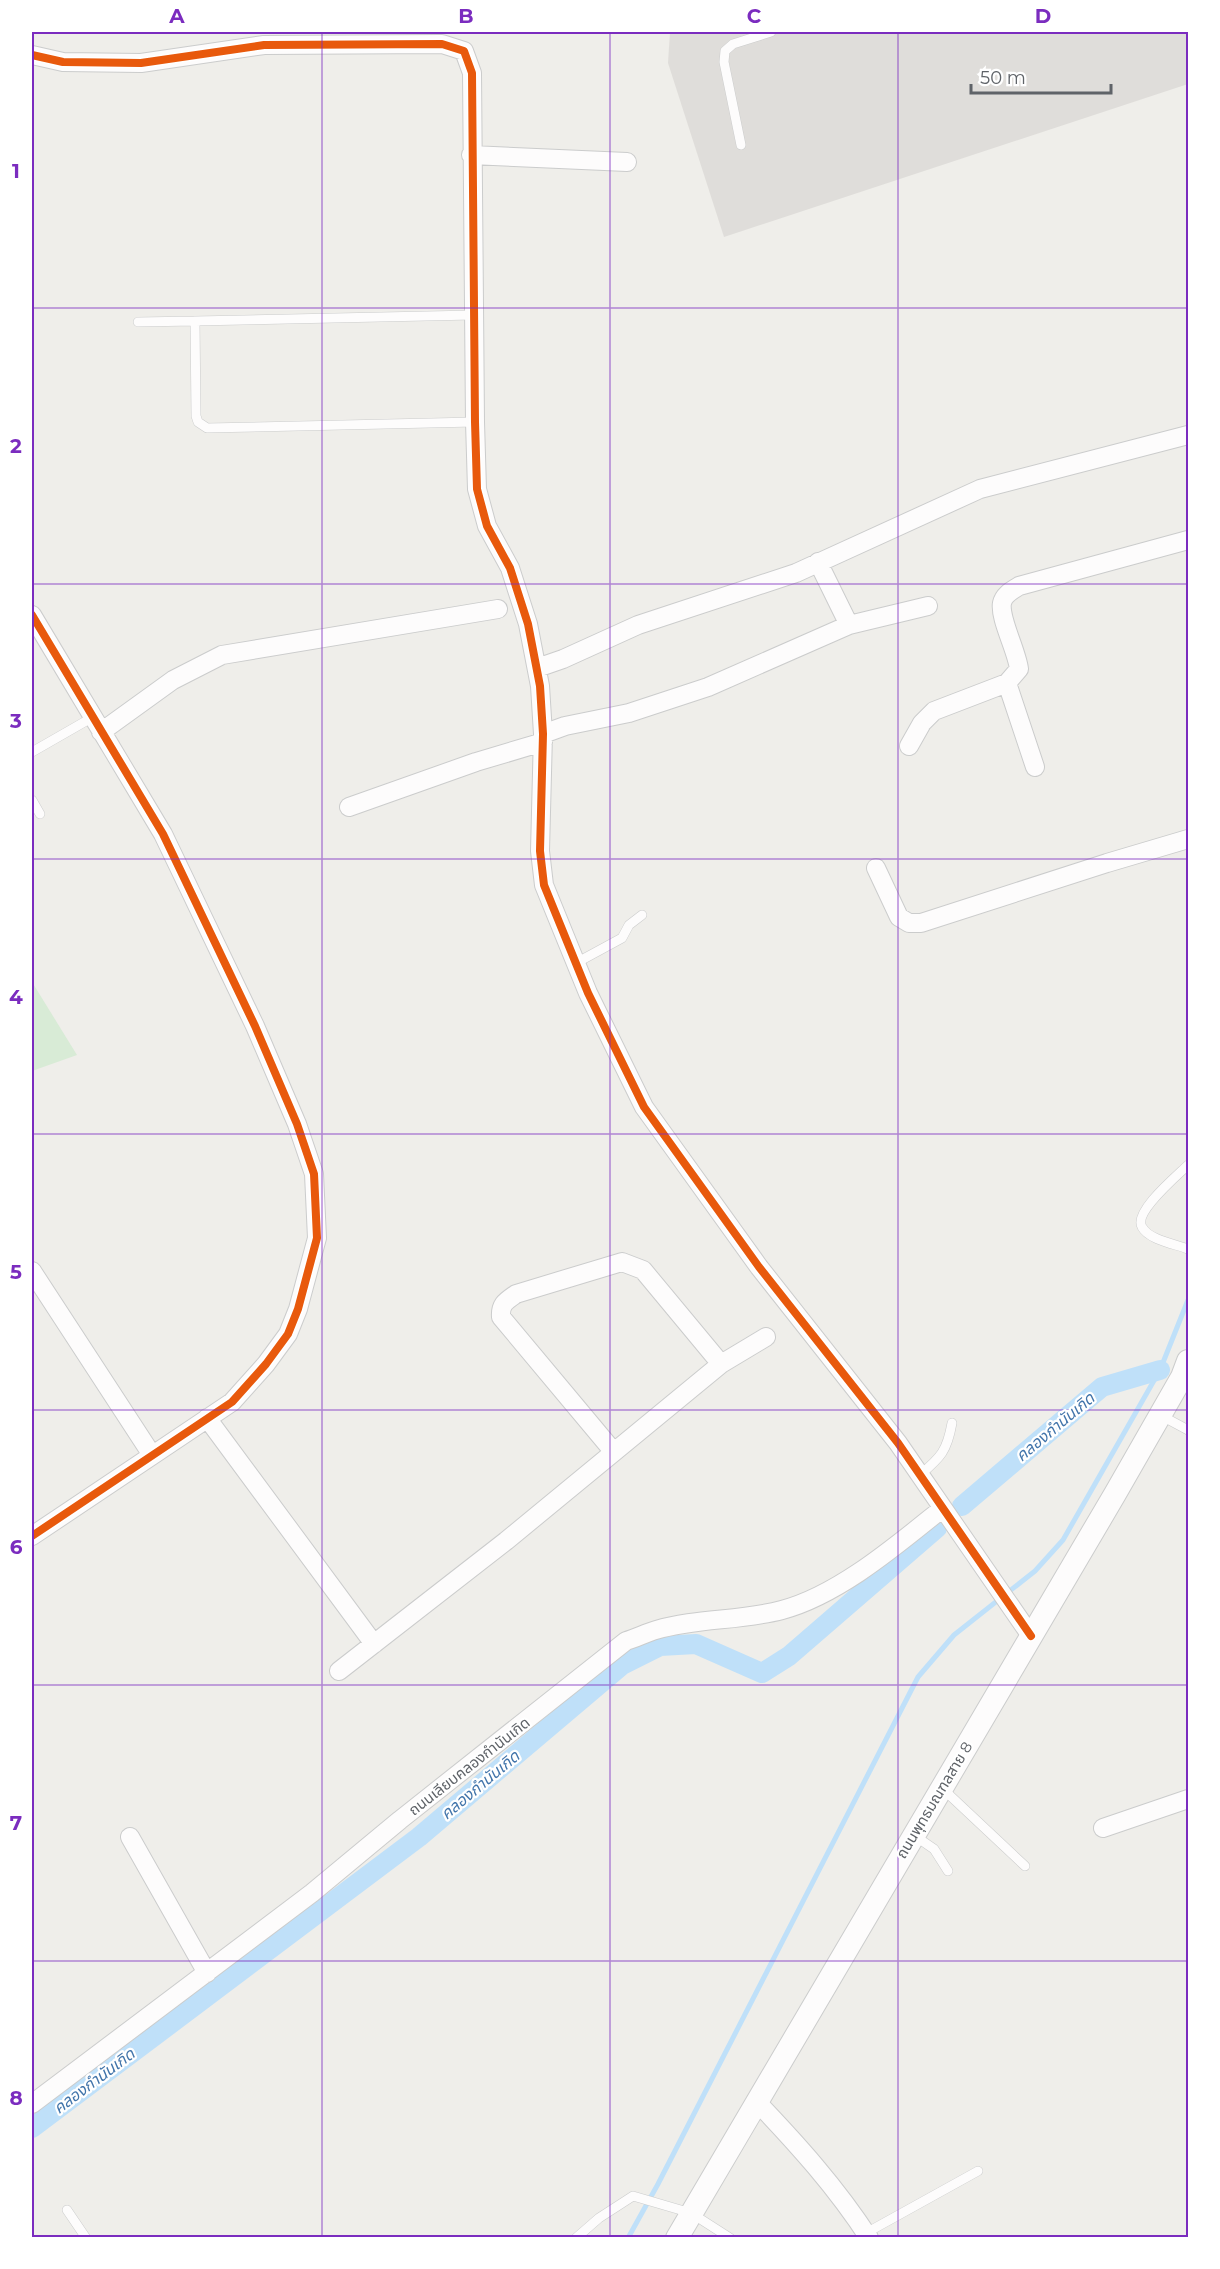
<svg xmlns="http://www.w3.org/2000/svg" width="1220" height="2269" font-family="Montserrat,'Noto Sans Thai',sans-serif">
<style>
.industrial{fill:#dfddda}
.green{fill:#d8ebd6}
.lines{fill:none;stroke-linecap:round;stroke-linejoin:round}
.stream{stroke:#bfe0f9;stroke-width:5}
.canal{stroke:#bfe0f9;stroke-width:20}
.service-casing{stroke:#cbcccc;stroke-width:10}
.minor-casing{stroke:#cbcccc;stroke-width:20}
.tertiary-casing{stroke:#cbcccc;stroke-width:24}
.service{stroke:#fdfcfc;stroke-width:9}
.minor{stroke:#fdfcfc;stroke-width:18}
.tertiary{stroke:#fdfcfc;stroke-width:22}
.cycleway-casing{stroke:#fff;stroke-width:11}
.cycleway{stroke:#e8590c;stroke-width:8}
.grid{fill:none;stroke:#7b2cbf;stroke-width:1.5;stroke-opacity:0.55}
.labels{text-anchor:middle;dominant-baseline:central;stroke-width:4.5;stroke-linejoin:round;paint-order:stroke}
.street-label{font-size:15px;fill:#5f6368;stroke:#fff}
.water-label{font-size:16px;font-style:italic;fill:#4174aa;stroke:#fff}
.neatline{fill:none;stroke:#7b2cbf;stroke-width:2}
.grid-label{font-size:20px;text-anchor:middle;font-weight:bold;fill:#7b2cbf}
</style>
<rect width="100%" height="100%" fill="#efeeea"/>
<path class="industrial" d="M670,32H1188V84L724,237L668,63Z"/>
<path class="green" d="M32,982L77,1055L32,1071Z"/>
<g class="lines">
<path class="stream" d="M628,2238L658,2184L918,1677L954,1635L1035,1571L1063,1540L1160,1370L1188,1300"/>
<path class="canal" d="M962,1506L1102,1387L1160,1370
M32,2128L419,1837L622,1665L660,1646L696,1644L762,1673L789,1656L937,1528"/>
<defs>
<path id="service" d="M741,145L724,62L725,51L733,44L771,32
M195,321L473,315
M138,322L195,321L196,416L198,422L207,428L475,422
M32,752L93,717
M32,800L40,814
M576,963L622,938L629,925L642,915
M1188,1165C1178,1175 1133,1212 1142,1227C1149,1240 1175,1244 1188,1249
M1160,1415L1188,1430
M920,1475C941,1457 947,1451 952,1423
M943,1789L1025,1866
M915,1836L934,1849L948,1871
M67,2210L86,2238
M866,2233L978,2171
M576,2238L599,2218L633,2196L691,2213L730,2238"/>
<path id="minor" d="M32,55L63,62L141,63L264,45L442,44L464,51L472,73L475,422L477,489L487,526L510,568L528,624L540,686L543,734L540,851L544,885L588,993L644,1107L759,1267L898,1443L1031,1636
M471,155L627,162
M818,562L849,625
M32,615L163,834L255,1026L297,1124L314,1174L317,1238L298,1309L288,1334L266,1364L232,1402L32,1536
M537,668L563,659L638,625L796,573L980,489L1188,435
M1007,683L1035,767
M101,732L173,680L222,655L498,609
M543,734L565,726L629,713L708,687L849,625L928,606
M909,746L922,723L934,711L1007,683L1019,669C1017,651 999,618 1002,603C1004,594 1013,590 1019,586L1188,540
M349,807L476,762L543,742
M876,868L899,917L909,923H921L1107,863L1188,839
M32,1271L152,1455
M207,1418L374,1644
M613,1451L501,1317C500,1304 506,1301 516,1294L622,1262L643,1270L721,1364
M339,1671L506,1541L721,1364L766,1337
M1103,1828L1188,1799
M130,1837L207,1973
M756,2101C797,2144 836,2187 869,2238
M32,2104L312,1893L400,1820L626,1641C636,1638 646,1633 656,1630C697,1618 741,1621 782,1610C839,1595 898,1544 943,1508"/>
<path id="tertiary" d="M677,2238L1115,1494L1182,1377L1188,1361"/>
</defs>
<use href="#service" class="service-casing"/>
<use href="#minor" class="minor-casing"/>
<use href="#tertiary" class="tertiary-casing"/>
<use href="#service" class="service"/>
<use href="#minor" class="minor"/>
<use href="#tertiary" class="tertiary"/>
<defs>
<path id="cycleway" d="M32,55L63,62L141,63L264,45L442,44L464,51L472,73L475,422L477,489L487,526L510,568L528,624L540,686L543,734L540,851L544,885L588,993L644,1107L759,1267L898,1443L1031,1636
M32,615L163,834L255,1026L297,1124L314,1174L317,1238L298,1309L288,1334L266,1364L232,1402L32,1536"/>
</defs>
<use href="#cycleway" class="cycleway-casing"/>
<use href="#cycleway" class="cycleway"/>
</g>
<path class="grid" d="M322,32V2238M610,32V2238M898,32V2238M32,308H1188M32,584H1188M32,859H1188M32,1134H1188M32,1410H1188M32,1685H1188M32,1961H1188"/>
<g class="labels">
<g class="street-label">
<text transform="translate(469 1766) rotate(-38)">ถนนเลียบคลองกำนันเกิด</text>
<text transform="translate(934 1800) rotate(-59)">ถนนพุทธมณฑลสาย 8</text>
</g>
<g class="water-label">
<text transform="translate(1055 1427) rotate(-40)">คลองกำนันเกิด</text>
<text transform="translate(480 1785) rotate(-40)">คลองกำนันเกิด</text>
<text transform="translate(94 2081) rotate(-37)">คลองกำนันเกิด</text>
</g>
</g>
<rect width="1220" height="2269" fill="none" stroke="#ffffff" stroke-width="66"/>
<path d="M971 84v9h140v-9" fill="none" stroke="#5f6368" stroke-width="3"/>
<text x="980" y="84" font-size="18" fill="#5f6368" stroke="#ffffff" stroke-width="4.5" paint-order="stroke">50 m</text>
<rect x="33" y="33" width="1154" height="2203" class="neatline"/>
<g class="grid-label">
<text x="177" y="23">A</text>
<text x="466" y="23">B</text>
<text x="754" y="23">C</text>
<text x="1043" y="23">D</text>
<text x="16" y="178">1</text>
<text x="16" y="453">2</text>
<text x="16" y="728">3</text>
<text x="16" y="1004">4</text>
<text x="16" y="1279">5</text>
<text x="16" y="1554">6</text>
<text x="16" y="1830">7</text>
<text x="16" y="2105">8</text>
</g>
</svg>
